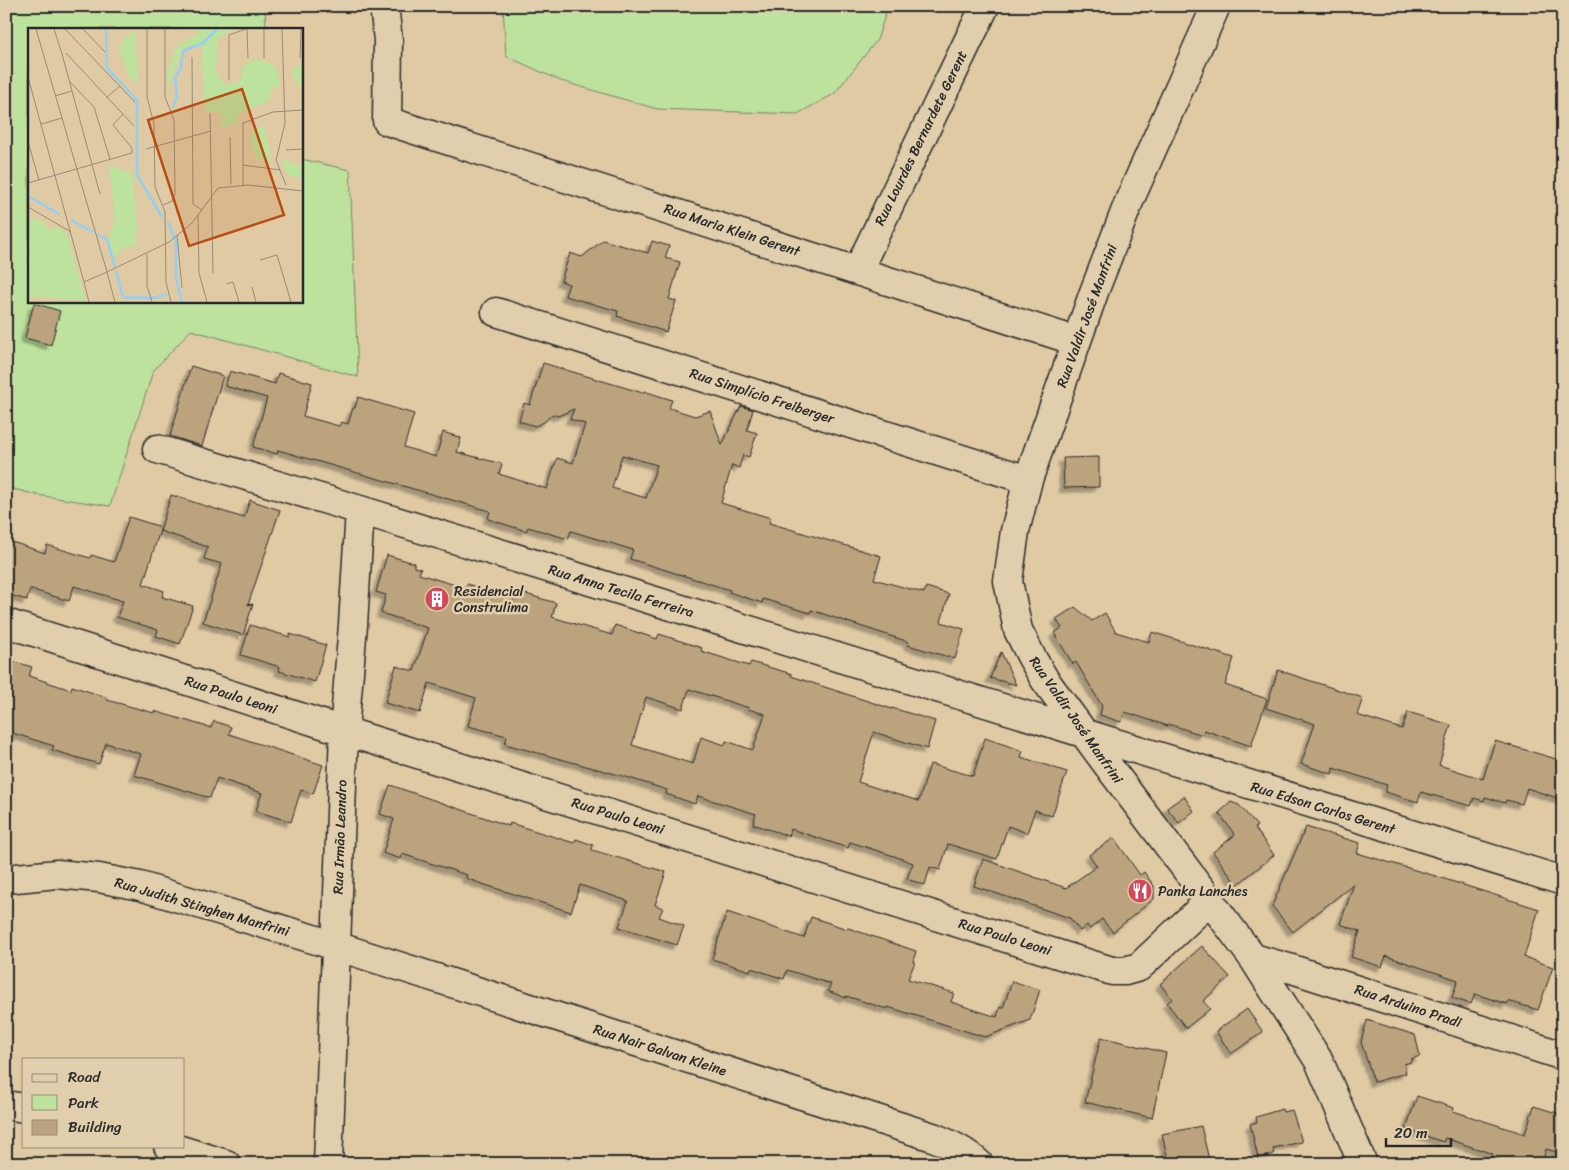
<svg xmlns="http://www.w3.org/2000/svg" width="1569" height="1170" font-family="Sriracha,sans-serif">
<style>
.green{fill:#bce29d;stroke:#748664}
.building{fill:#bba37d;stroke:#2b2b2b;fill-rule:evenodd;filter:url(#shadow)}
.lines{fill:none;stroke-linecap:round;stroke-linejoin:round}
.minor-casing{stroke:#2b2b2b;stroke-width:31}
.minor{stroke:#e0ceac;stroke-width:28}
.labels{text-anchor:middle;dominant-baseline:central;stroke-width:5;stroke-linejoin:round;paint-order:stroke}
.street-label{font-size:14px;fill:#2b2b2b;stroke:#e0ceac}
.poi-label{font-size:14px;fill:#2b2b2b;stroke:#e0ceac;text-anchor:start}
.inset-river{fill:none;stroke:#94cff4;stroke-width:2.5}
.inset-road{fill:none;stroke:#988a74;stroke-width:1}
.view{fill:#b94e14;fill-opacity:0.15;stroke:#b94e14;stroke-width:2.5}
.inset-edge{fill:none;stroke:#2b2b2b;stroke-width:2.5}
</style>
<defs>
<filter id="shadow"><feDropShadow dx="-4.5" dy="4.5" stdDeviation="1" flood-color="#0004"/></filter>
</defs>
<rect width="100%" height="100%" fill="#e0caa4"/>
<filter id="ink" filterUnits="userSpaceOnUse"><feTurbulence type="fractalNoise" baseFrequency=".02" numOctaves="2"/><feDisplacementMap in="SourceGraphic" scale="10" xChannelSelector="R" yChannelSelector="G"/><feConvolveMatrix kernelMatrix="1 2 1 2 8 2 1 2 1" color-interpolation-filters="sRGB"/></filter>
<g filter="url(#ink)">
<path class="green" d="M6,6H265L266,29H29V301H301V159L350,170L358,377L191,330L153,371L110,506L37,495L6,487Z
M503,6H888L877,40L834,94L797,114L657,109L561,81L506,56Z"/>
<path class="building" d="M603,240L648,253L652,241L669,246L665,258L680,262L669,299L676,301L666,332L617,316L618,311L565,296L569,284L561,281L570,253L582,257Z
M34,303L60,311L51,345L25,338Z
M543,363L643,393L644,391L672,400L669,408L695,416L710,411L722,445L741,406L753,410L747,430L757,433L749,457L743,455L739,468L732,465L721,503L771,518L769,523L881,556L874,579L924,593L926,587L949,594L941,622L964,629L955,659L908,645L909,642L811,610L810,613L763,599L762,603L729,592L730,590L630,559L633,550L571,531L568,539L528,527L526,531L488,519L490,511L278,450L277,454L253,447L267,398L225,386L230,371L275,384L278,373L312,383L303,416L339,426L341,422L348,424L353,408H355L358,397L414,414L404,447L436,457L443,432L461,438L457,452L502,464L499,474L547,489L557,458L573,463L585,424L570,419L574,409L558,416L553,414L544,422L535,426L519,421L524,403L530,405ZM622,455L657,465L646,498L612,488Z
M191,366L223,376L202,446L170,436Z
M1099,457V487L1064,488L1063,458Z
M171,495L244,518L250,500L280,510L248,605L253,604L243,635L203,622L222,564L204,559L208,547L160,531Z
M129,517L161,527L143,584L164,591L162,597L193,606L180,644L156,636L158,630L117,617L123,601L74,586L69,601L30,589L27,600L6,594V551L9,541L45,553L47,545L90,558L91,555L114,562Z
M387,555L414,563V567L421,569L419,574L465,588L467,584L517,600L519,592L556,603L552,617L612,635L615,625L657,639L659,634L702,648L701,651L749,666L751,662L792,674L791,676L892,709V708L935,721L927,749L874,732L858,782L892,793L919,801L930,764L973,776L985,738L1023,751L1021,757L1067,772L1052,816L1035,810L1027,833L1008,826L997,859L948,844L940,870L930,867L925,885L907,879L913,863L894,856L850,842L848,848L791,829L789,836L753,824L756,814L698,796L695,804L666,794L667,790L623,776L505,744L507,736L468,726L476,698L429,683L420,713L385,703L396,666L414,671L428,628L381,613L386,595L376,592ZM689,689L749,708L748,709L765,714L753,750L726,741L725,745L701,737L693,764L632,745L646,697L683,709Z
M1075,607L1092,621L1105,613L1116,632L1149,642L1152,632L1234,658L1225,685L1267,699L1251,746L1204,730L1203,735L1168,724V726L1125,712L1121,722L1100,715L1102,706L1076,662L1073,664L1054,633L1062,628L1056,619Z
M250,625L290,637V634L326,645L315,682L279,671L280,667L241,655Z
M1001,652L1016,685L990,678Z
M6,659L32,667L29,676L71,690L72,686L108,698L107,700L154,713V711L211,728L214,721L231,727L229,734L323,765L313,794L301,790L291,822L256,811L262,793L217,778L210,798L134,775L141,754L106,743L99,764L52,750L54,746L6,731Z
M1278,670L1363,698L1357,715L1402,729L1408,712L1451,725L1439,765L1483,779L1495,741L1563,761V800L1527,788L1522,804L1506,800L1505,803L1485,797L1484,801L1474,798L1471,806L1421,792L1418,802L1385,792L1387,785L1333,768L1332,774L1301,764L1315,724L1266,708Z
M390,785L509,826L510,823L574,843L576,839L593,845L592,850L666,872L655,905L663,908L659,917L684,926L677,945L619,927L628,901L580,885L571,912L479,883L466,878L467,875L402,854L401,859L383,853L394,819L380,814Z
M1184,796L1194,811L1179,823L1167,808Z
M1231,802L1239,805L1257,826L1255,828L1274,855L1237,885L1213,852L1235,835L1219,813Z
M1306,827L1360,843L1357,853L1432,875L1539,909L1524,957L1553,967L1538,1010L1508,1001L1507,1004L1475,994L1471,1004L1452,998L1458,980L1386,956L1382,967L1351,957L1360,931L1340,924L1354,884L1293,932L1272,906Z
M1114,838L1140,875L1144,872L1154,886V899L1113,932L1102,919L1090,929L1087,925L1080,931L1070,918L974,886L983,859L1066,888L1097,866L1089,855Z
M727,912L804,938L811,917L847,929L848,928L916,951L913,962H915L908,979L954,993L951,1002L997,1017L1000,1007L1003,1008L1012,981L1040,990L1030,1020L985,1037L888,1007L887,1009L846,996V998L828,991L831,984L787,970L784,979L751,968L750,971L712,959Z
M1202,946L1230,977L1203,1001L1210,1009L1186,1028L1167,1003L1172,999L1160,984Z
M1247,1009L1263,1032L1231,1054L1216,1031Z
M1367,1020L1415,1035L1420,1056L1411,1059V1062L1404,1064L1406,1073L1374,1082L1361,1042Z
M1101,1037L1166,1053L1152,1118L1085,1102Z
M1417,1096L1454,1108L1453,1111L1525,1134L1534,1106L1563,1115V1154L1546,1149L1542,1164H1513L1492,1157L1493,1154L1445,1138L1443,1142L1406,1129Z
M1282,1109L1283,1112L1292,1110L1302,1142L1273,1148L1274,1154L1258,1158L1250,1124L1257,1122L1256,1117Z
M1201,1126L1210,1164H1169L1162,1134Z"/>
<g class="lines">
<defs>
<path id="minor" d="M384,6L388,40L387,121L1076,341
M1216,6L1130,199L1094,292L1028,480L1015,531L1008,581L1018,630L1031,656L1045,680L1109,767L1253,958L1319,1061L1363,1164
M858,270L985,6
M496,312L1028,480
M157,449L360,510L1563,881
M6,623L344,731L1112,971H1125L1139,967L1209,901
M6,879L57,874L99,878L140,886L336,946L933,1137C950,1144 965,1151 979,1164
M1253,958L1292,969L1563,1056
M6,1105L24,1108
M168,1146L226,1164
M328,1164L344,731L353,625L360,510"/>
</defs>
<use href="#minor" class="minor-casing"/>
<use href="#minor" class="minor"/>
</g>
</g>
<defs>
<symbol id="building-disc" viewBox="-11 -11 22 22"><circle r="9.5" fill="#d1495b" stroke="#e0ceac"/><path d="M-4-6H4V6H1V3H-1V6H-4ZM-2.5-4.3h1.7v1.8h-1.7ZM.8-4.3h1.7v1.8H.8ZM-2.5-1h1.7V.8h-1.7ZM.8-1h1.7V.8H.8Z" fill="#fff"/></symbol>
<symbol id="restaurant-disc" viewBox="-11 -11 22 22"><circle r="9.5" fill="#d1495b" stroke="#e0ceac"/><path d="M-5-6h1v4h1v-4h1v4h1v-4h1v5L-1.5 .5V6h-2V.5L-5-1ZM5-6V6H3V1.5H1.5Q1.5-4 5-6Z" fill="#fff"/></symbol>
</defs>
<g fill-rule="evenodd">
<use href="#building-disc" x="423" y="585" width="28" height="28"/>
<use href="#restaurant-disc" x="1126" y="877" width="28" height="28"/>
</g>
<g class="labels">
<g class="street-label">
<text transform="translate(921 138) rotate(-64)">Rua Lourdes Bernardete Gerent</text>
<text transform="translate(732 230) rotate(18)">Rua Maria Klein Gerent</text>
<text transform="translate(1087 316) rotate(-70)">Rua Valdir José Manfrini</text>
<text transform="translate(762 396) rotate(18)">Rua Simplício Freiberger</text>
<text transform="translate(621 591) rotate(17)">Rua Anna Tecila Ferreira</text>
<text transform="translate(231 695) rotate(18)">Rua Paulo Leoni</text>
<text transform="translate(1076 720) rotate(55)">Rua Valdir José Manfrini</text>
<text transform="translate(1323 808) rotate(17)">Rua Edson Carlos Gerent</text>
<text transform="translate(618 816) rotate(17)">Rua Paulo Leoni</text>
<text transform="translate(340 837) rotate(-88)">Rua Irmão Leandro</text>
<text transform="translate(202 907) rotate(16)">Rua Judith Stinghen Manfrini</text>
<text transform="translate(1005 937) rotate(17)">Rua Paulo Leoni</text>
<text transform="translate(1408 1006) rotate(18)">Rua Arduino Pradi</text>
<text transform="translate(660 1050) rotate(18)">Rua Nair Galvan Kleine</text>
</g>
<g class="poi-label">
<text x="454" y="591">Residencial<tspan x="454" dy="16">Construlima</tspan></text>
<text x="1158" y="891">Panka Lanches</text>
</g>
</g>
<g transform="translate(28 28)">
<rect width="275" height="275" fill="#e0caa4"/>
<path d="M170,1H207L190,10L188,43L193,53L199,57L213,52L214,40L225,31L240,34L248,39L251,51V58L243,61L242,72L209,87L210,94L194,100L193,85L177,83L173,18L155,20L140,61L139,47L146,23L154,14L170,6ZM106,3L107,5L110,56L101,49L91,20L95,11ZM275,36V62L264,47L267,39ZM236,98L243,129L241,133L229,131L223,117V103ZM253,130L267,137L275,136V151L259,147ZM81,137L105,146L109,199L108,217L90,222L92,225L86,229L80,211L87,189ZM0,188L16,194L21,202L30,199L39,205L58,273L0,268Z" fill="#bce29d"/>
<path class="inset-river" d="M78,1L79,40L109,72V147L134,189M145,80L149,68L147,50L153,40L155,23L175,15L189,1M0,168L31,186M43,192L65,204M140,194L148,214V251L154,274M69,206L79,211L87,239M88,243L95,269L125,270L139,266"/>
<path class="inset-road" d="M8,1L79,244L56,254L61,274M26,1L34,26M37,1L107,74M55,1L77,24M119,1V69L126,96L127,159L137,184L138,254L143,274M219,1L220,30M254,1L257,95L248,132L258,157M38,25L106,98M34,26L72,166M164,29L165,176L174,182M236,30V1M272,30L273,1M0,49L56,254M201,52V7L218,1M42,54L66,79L82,131M27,68L44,63M79,69L92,58M275,82V101M182,85L185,245M13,96L34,90M202,109L203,156M0,114L11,152M118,121L183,103M258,122L275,121M215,137L252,142M0,155L104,125V120L85,97L95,86M215,157V95L245,84L275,82M135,177L144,173L147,166L146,92L137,69V1M0,179L43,204M170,187L171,245L179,274M149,207L154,260M119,226V258L124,274M232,232L249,227L263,274M199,256L205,254L211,274M224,259L228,274M87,274L79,244L141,214L164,195L190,160L220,157L275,163"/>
<path class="view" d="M214,61L256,187L161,218L120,92Z"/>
<rect width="275" height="275" class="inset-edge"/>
</g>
<rect width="1569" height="1170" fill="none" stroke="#e0ceac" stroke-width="25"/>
<rect x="12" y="12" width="1544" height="1145" fill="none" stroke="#2b2b2b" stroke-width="2" filter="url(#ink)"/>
<rect x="22" y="1058" width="162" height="90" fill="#e0ceac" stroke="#988d78"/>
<rect x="32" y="1074" width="25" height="8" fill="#e0ceac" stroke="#988d78"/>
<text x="68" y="1082" font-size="15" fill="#2b2b2b">Road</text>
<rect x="32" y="1095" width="25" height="15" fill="#bce29d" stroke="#988d78"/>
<text x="68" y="1108" font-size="15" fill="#2b2b2b">Park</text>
<rect x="32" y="1120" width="25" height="15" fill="#bba37d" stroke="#988d78"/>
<text x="68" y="1132" font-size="15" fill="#2b2b2b">Building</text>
<path d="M1386 1138v8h65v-8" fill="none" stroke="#2b2b2b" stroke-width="2.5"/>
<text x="1394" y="1138" font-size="15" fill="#2b2b2b" stroke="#e0ceac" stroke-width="4" paint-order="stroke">20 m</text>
</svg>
